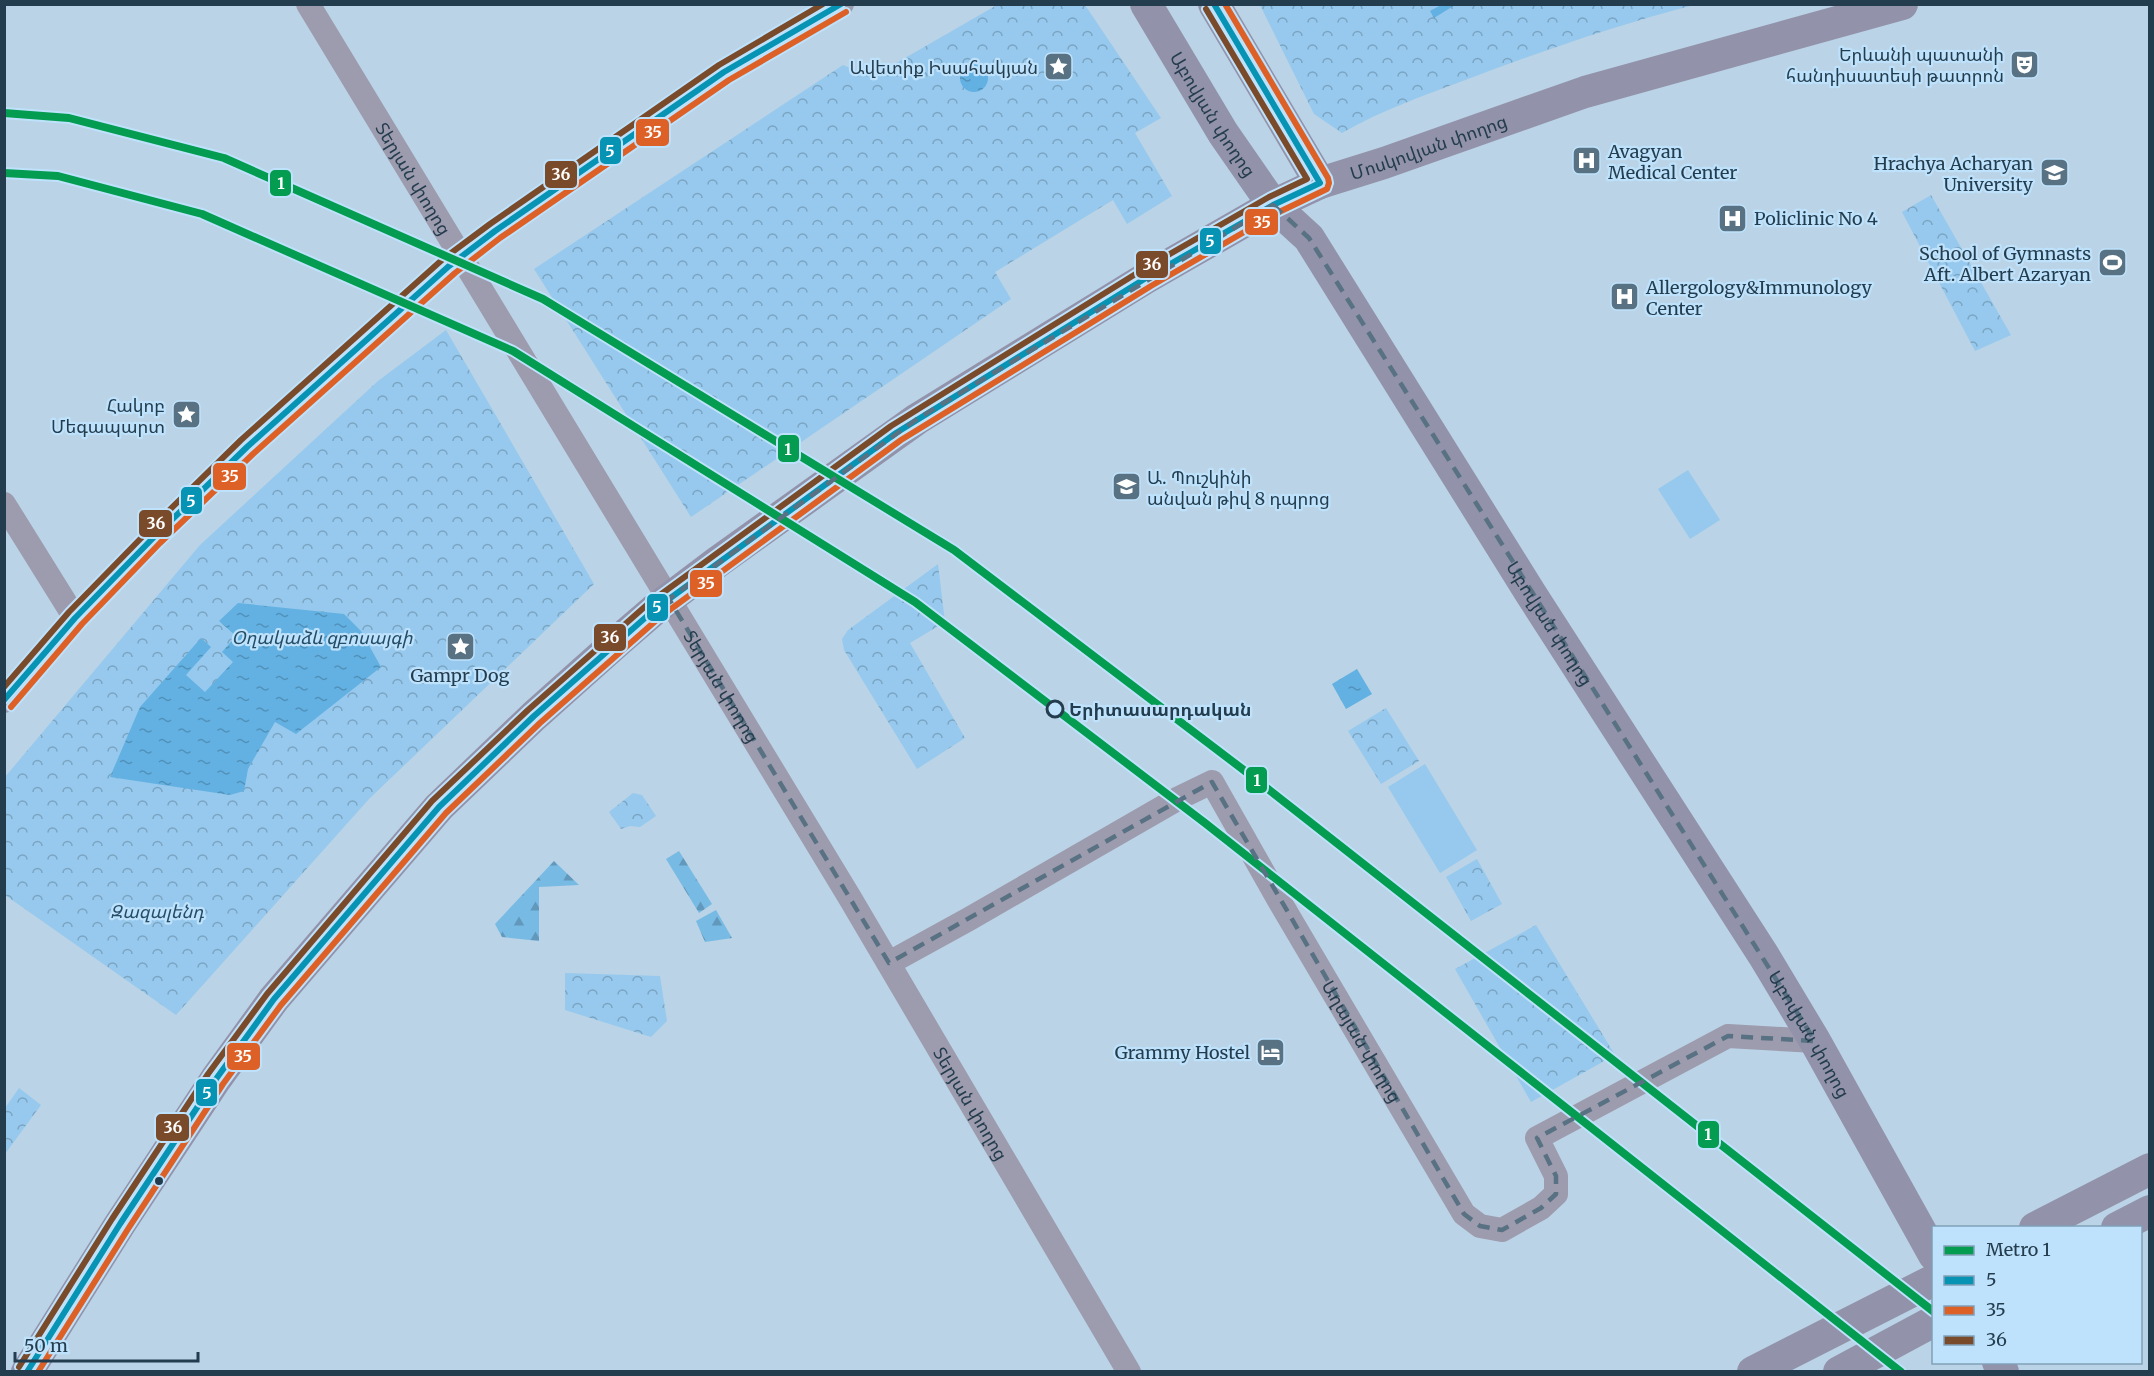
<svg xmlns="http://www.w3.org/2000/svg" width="2154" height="1376" font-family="Merriweather,'Noto Sans Armenian',serif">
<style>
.forest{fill:url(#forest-firs)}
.park{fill:url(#park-crowns)}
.garden{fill:#96c9ed}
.water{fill:url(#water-ripples)}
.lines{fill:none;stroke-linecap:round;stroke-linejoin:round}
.minor{stroke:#9d9bae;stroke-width:24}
.major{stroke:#9292aa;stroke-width:32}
.bus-1-casing{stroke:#bee2fc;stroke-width:10}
.bus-2-casing{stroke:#bee2fc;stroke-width:10}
.bus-3-casing{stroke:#bee2fc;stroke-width:10}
.bus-1{stroke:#0793b4;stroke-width:6}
.bus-2{stroke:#dd6126;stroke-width:6}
.bus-3{stroke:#7a4b2a;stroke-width:6}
.metro-1-casing{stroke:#bee2fc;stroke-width:12}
.metro-1{stroke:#049c51;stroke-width:8}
.marked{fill:none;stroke:#587283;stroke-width:4.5;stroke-dasharray:12 8;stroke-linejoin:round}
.stop-dot{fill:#bee2fc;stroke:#243d4e;stroke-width:3}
.bus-dot{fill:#243d4e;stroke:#bee2fc;stroke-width:2}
.labels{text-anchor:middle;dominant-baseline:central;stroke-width:4.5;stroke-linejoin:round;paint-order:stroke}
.poi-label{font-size:18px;fill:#243d4e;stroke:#bee2fc;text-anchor:end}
.street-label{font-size:18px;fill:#243d4e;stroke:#bee2fc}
.park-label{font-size:18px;font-style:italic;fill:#244d67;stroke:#bee2fc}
.stop-label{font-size:18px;font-weight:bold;fill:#243d4e;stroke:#bee2fc;text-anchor:start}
.line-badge{stroke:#bee2fc;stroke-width:2}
.badge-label{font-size:16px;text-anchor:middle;font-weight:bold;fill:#fff}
</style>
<defs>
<pattern id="forest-firs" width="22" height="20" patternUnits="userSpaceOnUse" patternTransform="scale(1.5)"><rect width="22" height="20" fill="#77bae4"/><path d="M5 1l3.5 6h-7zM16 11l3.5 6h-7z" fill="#6198bb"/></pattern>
<pattern id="park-crowns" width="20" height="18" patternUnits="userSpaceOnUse" patternTransform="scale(1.5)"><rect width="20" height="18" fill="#96c9ed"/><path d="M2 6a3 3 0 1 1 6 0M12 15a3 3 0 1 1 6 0" fill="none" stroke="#7aa4c2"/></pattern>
<pattern id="water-ripples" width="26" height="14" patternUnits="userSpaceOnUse" patternTransform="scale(1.5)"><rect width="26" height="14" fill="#62b1e2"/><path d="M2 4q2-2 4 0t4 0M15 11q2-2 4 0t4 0" fill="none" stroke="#5191b9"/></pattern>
</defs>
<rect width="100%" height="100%" fill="#bad3e6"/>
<path class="forest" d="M679,851L712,904L699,913L666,859Z
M554,861L579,885L539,887V941L502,937L495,924Z
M716,910L732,938L705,942L696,921Z"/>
<path class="park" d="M997,5H1085L1161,118L1135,133L1172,196L1127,224L1113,200L995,272L1011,299L691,517L534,269L843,65L872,77Z
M1260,5H1694C1617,25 1542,51 1468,79C1425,95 1382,110 1342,133L1314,114Z
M1931,195L2011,335L1975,351L1902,212Z
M446,330L594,584L369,799L176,1015L5,895V777L200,545L378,381Z
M938,564L945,622L910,643L965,738L917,769L844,650L842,639L848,630Z
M1386,708L1419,761L1381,784L1348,731Z
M633,793L642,795L656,816L640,827L630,826L621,829L609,812Z
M1477,859L1502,904L1471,921L1446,877Z
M1536,925L1615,1055L1531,1102L1455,969Z
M565,973L660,976L667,1021L651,1037L565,1010Z
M19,1088L41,1105L5,1154V1108Z"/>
<path class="garden" d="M1688,470L1720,520L1690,539L1658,489Z
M1425,764L1477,850L1440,873L1388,787Z"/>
<path class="water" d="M1441,5H1455L1434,18L1430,11Z
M960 78a14 14 0 1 1 28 0a14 14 0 1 1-28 0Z
M238,603L344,614L361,631L381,667L296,734L275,722L248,769L244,791L230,795L110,777L140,707L201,638L211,647L186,675L205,692L233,662L222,652L236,636L219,621Z
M1357,669L1372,694L1346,709L1332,684Z"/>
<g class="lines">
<g class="minor">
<path id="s1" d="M308,4L850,898L1129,1372"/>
<path d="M4,504L75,618"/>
<path d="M4,701L75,618L154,537L247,447L449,266L495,231L724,72L842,4"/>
<path id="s2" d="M889,963L969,919L1179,798L1212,782L1280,902L1464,1214L1480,1226L1502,1230L1541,1208L1556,1194V1176L1537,1138L1728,1036L1815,1041"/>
</g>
<g class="major">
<path id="s3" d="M1146,4L1223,133L1273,205L1309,238L1531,594L1764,956L1815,1041L1934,1255"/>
<path d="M1214,4L1320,183"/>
<path d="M2035,1228L2150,1169"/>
<path d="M2117,1228L2150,1211"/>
<path d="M1998,1362L2003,1372"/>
<path id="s4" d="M27,1372L120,1224L216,1079L274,999L439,807L534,716L618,641L654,610L716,563L917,419L1146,278L1273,205L1320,183L1384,163L1585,92L1902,4"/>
<path d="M1753,1372L1934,1280"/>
<path d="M1839,1372L1934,1321"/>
</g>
<defs>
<path id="bus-1" d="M4,700L75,618L154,537L247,447L449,266L495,231L724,72L841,4
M27,1372L120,1224L216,1079L274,999L439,807L534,716L654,610L896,433L1146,278L1273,205L1320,183L1214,4"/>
<path id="bus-2" d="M11,707L82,624L160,543L253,454L455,273L500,238L729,80L846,12
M38,1372L128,1229L223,1084L281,1005L446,813L540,723L660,617L901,440L1151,286L1277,213L1327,189L1329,183L1328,178L1225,4"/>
<path id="bus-3" d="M4,687L69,612L148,531L241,440L443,259L490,224L719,65L823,4
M19,1367L112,1219L208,1074L267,994L432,801L528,710L649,603L891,426L1142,270L1269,197L1307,179L1206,9"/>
</defs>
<use href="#bus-1" class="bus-1-casing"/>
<use href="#bus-2" class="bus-2-casing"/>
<use href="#bus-3" class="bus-3-casing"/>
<use href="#bus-1" class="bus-1"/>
<use href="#bus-2" class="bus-2"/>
<use href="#bus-3" class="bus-3"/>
<defs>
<path id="metro-1" d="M4,113L69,118L224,158L543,299L954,550L1245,771L1934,1312
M4,173L58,176L202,214L513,351L915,602L1205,823L1901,1372"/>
</defs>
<use href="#metro-1" class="metro-1-casing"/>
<use href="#metro-1" class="metro-1"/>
</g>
<path class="marked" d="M1273,205L1309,238L1815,1041L1728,1036L1537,1138L1556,1176V1194L1541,1208L1502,1230L1480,1226L1464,1214L1212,782L889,963L669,599L917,419Z"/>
<defs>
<symbol id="theatre-square" viewBox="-11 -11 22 22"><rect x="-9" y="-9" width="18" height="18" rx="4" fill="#587283" stroke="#bee2fc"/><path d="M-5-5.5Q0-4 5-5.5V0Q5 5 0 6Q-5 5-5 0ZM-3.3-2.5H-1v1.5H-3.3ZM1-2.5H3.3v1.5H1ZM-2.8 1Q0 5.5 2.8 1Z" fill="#fff"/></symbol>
<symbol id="sight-square" viewBox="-11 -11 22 22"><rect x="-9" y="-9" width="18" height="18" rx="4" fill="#587283" stroke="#bee2fc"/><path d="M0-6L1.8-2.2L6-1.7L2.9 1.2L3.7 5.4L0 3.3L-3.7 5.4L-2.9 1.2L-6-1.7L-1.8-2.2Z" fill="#fff"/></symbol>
<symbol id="hospital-square" viewBox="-11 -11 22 22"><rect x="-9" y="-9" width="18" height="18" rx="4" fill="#587283" stroke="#bee2fc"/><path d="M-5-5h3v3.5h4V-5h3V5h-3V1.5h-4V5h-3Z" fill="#fff"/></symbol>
<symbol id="university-square" viewBox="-11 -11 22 22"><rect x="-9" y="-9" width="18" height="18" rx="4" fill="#587283" stroke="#bee2fc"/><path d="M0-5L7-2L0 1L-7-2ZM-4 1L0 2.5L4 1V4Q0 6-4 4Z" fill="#fff"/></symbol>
<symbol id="stadium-square" viewBox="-11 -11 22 22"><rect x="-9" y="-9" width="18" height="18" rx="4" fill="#587283" stroke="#bee2fc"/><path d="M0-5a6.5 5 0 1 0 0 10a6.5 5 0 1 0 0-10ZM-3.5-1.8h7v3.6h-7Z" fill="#fff"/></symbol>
<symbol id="school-square" viewBox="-11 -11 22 22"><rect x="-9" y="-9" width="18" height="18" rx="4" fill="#587283" stroke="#bee2fc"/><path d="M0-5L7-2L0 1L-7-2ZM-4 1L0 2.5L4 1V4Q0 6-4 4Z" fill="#fff"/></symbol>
<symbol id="hotel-square" viewBox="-11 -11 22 22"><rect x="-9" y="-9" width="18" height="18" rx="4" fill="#587283" stroke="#bee2fc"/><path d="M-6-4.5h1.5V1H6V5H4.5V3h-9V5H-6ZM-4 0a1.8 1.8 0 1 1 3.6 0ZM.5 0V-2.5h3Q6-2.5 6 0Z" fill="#fff"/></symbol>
</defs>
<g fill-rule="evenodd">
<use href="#theatre-square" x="2008" y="48" width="33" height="33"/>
<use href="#sight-square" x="1042" y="50" width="33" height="33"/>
<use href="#hospital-square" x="1570" y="144" width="33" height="33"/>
<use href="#university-square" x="2038" y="156" width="33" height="33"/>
<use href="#hospital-square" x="1716" y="202" width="33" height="33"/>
<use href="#stadium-square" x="2096" y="246" width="33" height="33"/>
<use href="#hospital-square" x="1608" y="280" width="33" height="33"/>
<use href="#sight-square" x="170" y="398" width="33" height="33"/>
<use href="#school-square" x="1110" y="470" width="33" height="33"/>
<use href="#sight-square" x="444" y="630" width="33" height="33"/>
<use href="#hotel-square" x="1254" y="1036" width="33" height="33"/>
</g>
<circle class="stop-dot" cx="1055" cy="709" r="8"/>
<circle class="bus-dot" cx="159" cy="1181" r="5"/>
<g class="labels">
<g class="poi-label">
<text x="2004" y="54">Երևանի պատանի<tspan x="2004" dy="21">հանդիսատեսի թատրոն</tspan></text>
<text x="1038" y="67">Ավետիք Իսահակյան</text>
<text x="1608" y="151" text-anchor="start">Avagyan<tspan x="1608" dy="21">Medical Center</tspan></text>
<text x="2033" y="163">Hrachya Acharyan<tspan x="2033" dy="21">University</tspan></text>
<text x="1754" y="218" text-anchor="start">Policlinic No 4</text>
<text x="2091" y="253">School of Gymnasts<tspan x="2091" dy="21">Aft. Albert Azaryan</tspan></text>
<text x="1646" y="287" text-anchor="start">Allergology&amp;Immunology<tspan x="1646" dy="21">Center</tspan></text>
<text x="165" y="405">Հակոբ<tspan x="165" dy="21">Մեգապարտ</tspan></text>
<text x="1147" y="477" text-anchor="start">Ա. Պուշկինի<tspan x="1147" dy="21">անվան թիվ 8 դպրոց</tspan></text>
<text x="460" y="675" text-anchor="middle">Gampr Dog</text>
<text x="1250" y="1052">Grammy Hostel</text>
</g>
<g class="street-label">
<text stroke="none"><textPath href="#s3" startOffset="129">Աբովյան փողոց</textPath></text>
<text stroke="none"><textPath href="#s4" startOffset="1899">Մոսկովյան փողոց</textPath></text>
<text stroke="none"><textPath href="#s1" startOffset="204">Տերյան փողոց</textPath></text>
<text stroke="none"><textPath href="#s3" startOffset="741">Աբովյան փողոց</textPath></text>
<text stroke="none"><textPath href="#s1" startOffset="798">Տերյան փողոց</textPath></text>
<text stroke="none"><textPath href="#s3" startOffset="1227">Աբովյան փողոց</textPath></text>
<text stroke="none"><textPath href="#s2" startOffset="670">Աղայան փողոց</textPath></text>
<text stroke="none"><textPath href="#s1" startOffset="1284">Տերյան փողոց</textPath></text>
</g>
<g class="park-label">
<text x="322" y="637">Օղակաձև զբոսայգի</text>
<text x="157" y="911">Զազալենդ</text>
</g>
<g class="stop-label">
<text x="1069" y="709">Երիտասարդական</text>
</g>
</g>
<g class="line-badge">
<rect x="635" y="118" width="35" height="29" rx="6" fill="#dd6126"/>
<rect x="599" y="136" width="23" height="29" rx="6" fill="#0793b4"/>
<rect x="544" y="160" width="34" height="29" rx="6" fill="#7a4b2a"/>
<rect x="269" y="169" width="23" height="28" rx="6" fill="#049c51"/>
<rect x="1244" y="208" width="35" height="28" rx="6" fill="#dd6126"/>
<rect x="1199" y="227" width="23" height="28" rx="6" fill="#0793b4"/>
<rect x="1135" y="250" width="34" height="29" rx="6" fill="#7a4b2a"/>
<rect x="777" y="434" width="23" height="29" rx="6" fill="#049c51"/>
<rect x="212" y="462" width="35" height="29" rx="6" fill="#dd6126"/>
<rect x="180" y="486" width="23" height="29" rx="6" fill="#0793b4"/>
<rect x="138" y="509" width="35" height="29" rx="6" fill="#7a4b2a"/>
<rect x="689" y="569" width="34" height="29" rx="6" fill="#dd6126"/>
<rect x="646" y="593" width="23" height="29" rx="6" fill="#0793b4"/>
<rect x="593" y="623" width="34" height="29" rx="6" fill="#7a4b2a"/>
<rect x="1245" y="766" width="23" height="28" rx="6" fill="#049c51"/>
<rect x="226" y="1042" width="35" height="29" rx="6" fill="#dd6126"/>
<rect x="195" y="1078" width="23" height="29" rx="6" fill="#0793b4"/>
<rect x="155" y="1113" width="35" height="29" rx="6" fill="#7a4b2a"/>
<rect x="1697" y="1120" width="23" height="29" rx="6" fill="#049c51"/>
</g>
<g class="badge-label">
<text x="653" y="138">35</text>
<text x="610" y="157">5</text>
<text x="561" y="180">36</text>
<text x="281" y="189">1</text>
<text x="1262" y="228">35</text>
<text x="1210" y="247">5</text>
<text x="1152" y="270">36</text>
<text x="788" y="455">1</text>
<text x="230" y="482">35</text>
<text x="191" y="507">5</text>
<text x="156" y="529">36</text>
<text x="706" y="589">35</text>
<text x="657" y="613">5</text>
<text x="610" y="643">36</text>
<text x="1257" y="786">1</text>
<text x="243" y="1062">35</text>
<text x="207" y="1099">5</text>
<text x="173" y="1133">36</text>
<text x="1708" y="1140">1</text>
</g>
<rect width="2154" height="1376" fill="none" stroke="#243d4e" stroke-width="12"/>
<rect x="1932" y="1226" width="210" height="138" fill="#bee2fc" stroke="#80a0b6" stroke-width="1.5"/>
<rect x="1944" y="1246" width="30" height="9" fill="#049c51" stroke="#80a0b6" stroke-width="1.5"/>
<text x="1986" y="1256" font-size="18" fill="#243d4e">Metro 1</text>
<rect x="1944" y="1276" width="30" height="9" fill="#0793b4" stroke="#80a0b6" stroke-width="1.5"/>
<text x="1986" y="1286" font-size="18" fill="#243d4e">5</text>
<rect x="1944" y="1306" width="30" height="9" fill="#dd6126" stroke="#80a0b6" stroke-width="1.5"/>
<text x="1986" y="1316" font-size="18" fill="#243d4e">35</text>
<rect x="1944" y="1336" width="30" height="9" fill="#7a4b2a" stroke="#80a0b6" stroke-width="1.5"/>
<text x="1986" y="1346" font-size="18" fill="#243d4e">36</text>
<path d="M15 1352v9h183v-9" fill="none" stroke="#243d4e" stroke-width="3"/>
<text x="24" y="1352" font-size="18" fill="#243d4e" stroke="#bee2fc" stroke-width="4.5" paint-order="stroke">50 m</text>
</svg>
